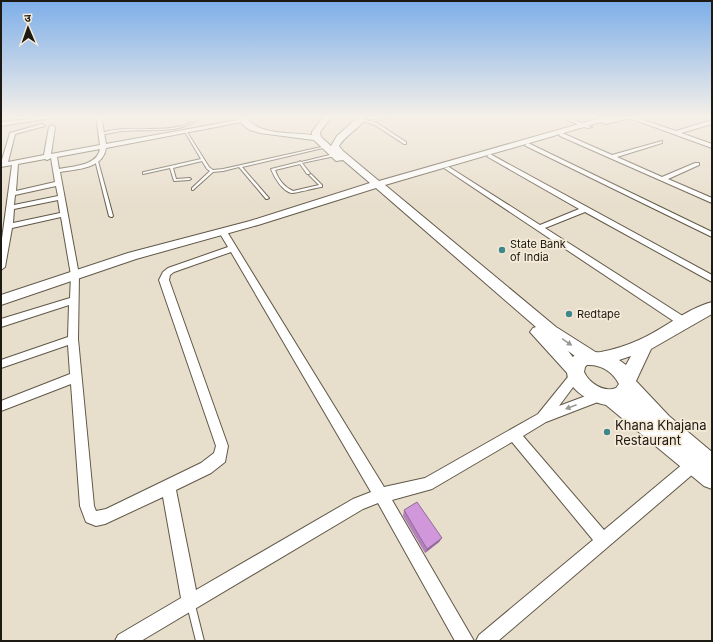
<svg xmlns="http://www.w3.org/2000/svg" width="713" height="642" font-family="Inter,'Noto Sans Devanagari',sans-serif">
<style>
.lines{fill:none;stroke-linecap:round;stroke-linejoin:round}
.lane-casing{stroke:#605848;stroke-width:2}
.street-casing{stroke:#605848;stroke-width:2}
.secondary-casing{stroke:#605848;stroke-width:2}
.primary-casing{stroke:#605848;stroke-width:2}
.lane{fill:#fff;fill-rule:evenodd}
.street{fill:#fff;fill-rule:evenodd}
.secondary{fill:#fff;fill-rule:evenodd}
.primary{fill:#fff;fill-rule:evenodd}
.wall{fill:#b382bc}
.shaded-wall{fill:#926a99}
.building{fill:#d097db;stroke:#926a99}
.oneway{fill:#999895}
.poi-dot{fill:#3f878b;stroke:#f6ebd9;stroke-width:1.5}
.labels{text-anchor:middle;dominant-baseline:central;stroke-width:3.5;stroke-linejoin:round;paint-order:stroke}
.poi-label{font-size:11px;fill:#1d1913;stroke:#f6ebd9;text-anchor:start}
.near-poi-label{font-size:13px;fill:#1d1913;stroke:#f6ebd9;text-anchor:start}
</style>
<rect width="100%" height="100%" fill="#e8decc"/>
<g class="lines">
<defs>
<path id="lane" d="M201,116H203C179,136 151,128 122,131C114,132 107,134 100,135L99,134C125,124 155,133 182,126C189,124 195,120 201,116Z
M394,116H396L372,122L377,123L406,142V144H404L375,125L359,120L360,119L369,121Z
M186,131L187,132L209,167L213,170L223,169L326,146L327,147L242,167L268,197L269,198L267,199H266L239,167L223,171L213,172L193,190H192V188L210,171L207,169L202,161L173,168L176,179L190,178L191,179L189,180L174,181L170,168L143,174V172H144L201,159L185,132Z
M334,154H335V156L302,163L310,173L309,174H307L300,164L275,170C278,179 284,187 293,191L319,185L309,175L311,174L322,185V187H321C315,188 297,193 292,193C283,192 274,177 271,169L299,162L300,161L301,162Z
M95,160L98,161L113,216L112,217H111L109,216Z
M191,601L194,602L195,605L204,641H196L187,605L188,602Z"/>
<path id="street" d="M54,116H65L1,126V122Z
M96,116H101L106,144L244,119L247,121L106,148C103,169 77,169 60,172L79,275L78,339L94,506L96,511L106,509L201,463L214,453L216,446L159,280L163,272L168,268L228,247L219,232L223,230H226L237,248L384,487L425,478L538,414L572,372L576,370L580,372L582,375L559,406L599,391L603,392L605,396L603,400L546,422L523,436L604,530L690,458L695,456L700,458L702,463L700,468L498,641H476L479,635L593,540L512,442L432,489L392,500L474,641H455L378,503L363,509L141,641H115L118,635L181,598L163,497L105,524L96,526L86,522L80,506L71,384L1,411V401L70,374L68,345L1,368V360L68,337L69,305L1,327V319L70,298L71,275L61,217L12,228L5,267L1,270V246L12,165L1,167V163L10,133L42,124L45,126L15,134L8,162L44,155L49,127L52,125L55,127L51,154L100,145ZM100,149C97,166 73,166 59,169L57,157ZM51,158L55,182L16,191L18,164L45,159L47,160ZM56,186L58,196L14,205L15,195ZM58,200L60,213L13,223L14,209ZM231,252L371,492L353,499L196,590L176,490L211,473L225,462L228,446L169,280L170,275L174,272Z
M558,116H564L592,127L587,128Z
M624,116H631L676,131L712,120V124L681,133L712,144V148Z
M562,133L612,155L662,141V143L617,157L662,177L695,163H699V165L668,179L712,198V203L560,136L559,135Z
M528,143L712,232V237L526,146L525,145Z
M490,154L712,275V282L585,212L545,228L689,320L690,323L689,326H681L444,168L449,167L540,225L579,209L488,157L487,156Z"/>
<path id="secondary" d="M237,116H245C258,136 290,132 312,135V132L324,116H332L320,132L321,137L331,146L337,136L359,116H367C361,128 346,134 339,146L343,151L379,181L607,116H633L632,118L605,124L601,122L385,185L556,327L597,353L599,358L597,363C586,366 577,357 568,351L583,370L581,375L575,377L569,375L530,332L533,328L536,327L376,188L258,225L136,259L1,305V295L128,253L250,221L370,183L343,160L336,161L314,140L260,133L250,130L243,125Z"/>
<path id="primary" d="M712,302V314L651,349L636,381L669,416L712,452V489L704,486L606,405C589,402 562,387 568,366C569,362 571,358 574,356C583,350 591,353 601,352C612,350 628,345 639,340C664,329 686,309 712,302ZM631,356L626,365L619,360ZM587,365C601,364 613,372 619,384L616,388C604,393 589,383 584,372L585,367Z"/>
</defs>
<use href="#lane" class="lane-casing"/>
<use href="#street" class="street-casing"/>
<use href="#secondary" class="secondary-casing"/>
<use href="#primary" class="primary-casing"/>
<use href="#lane" class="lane"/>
<use href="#street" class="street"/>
<use href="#secondary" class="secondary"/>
<use href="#primary" class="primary"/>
</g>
<path class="wall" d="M404,510L442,538L439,542L425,553L403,516Z"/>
<path class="shaded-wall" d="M442,538L439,542L425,553L427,549Z"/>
<path class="building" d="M417,502L442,538L427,549L404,510Z"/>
<defs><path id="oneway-solid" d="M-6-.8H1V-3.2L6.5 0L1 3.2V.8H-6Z"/></defs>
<g class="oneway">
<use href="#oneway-solid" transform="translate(567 342) rotate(34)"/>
<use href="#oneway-solid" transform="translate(571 407) rotate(159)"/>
</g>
<linearGradient id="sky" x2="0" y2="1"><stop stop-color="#7daee9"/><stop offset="0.57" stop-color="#f5f0e8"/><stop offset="1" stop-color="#f5f0e8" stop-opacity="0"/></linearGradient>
<rect width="713" height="205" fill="url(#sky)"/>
<g class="poi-dot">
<circle cx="502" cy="250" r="4"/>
<circle cx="569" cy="314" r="4"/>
<circle cx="607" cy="432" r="4"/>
</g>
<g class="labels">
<g class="poi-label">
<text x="510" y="244">State Bank<tspan x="510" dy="13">of India</tspan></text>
<text x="577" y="314">Redtape</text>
</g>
<g class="near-poi-label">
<text x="615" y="425">Khana Khajana<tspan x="615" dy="15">Restaurant</tspan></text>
</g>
</g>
<rect width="713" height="642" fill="none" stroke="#1d1913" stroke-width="4"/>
<g transform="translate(28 28) rotate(358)" stroke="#f6ebd9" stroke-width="3" paint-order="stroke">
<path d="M0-3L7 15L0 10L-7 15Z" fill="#1d1913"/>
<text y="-6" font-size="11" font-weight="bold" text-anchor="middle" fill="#1d1913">उ</text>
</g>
</svg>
